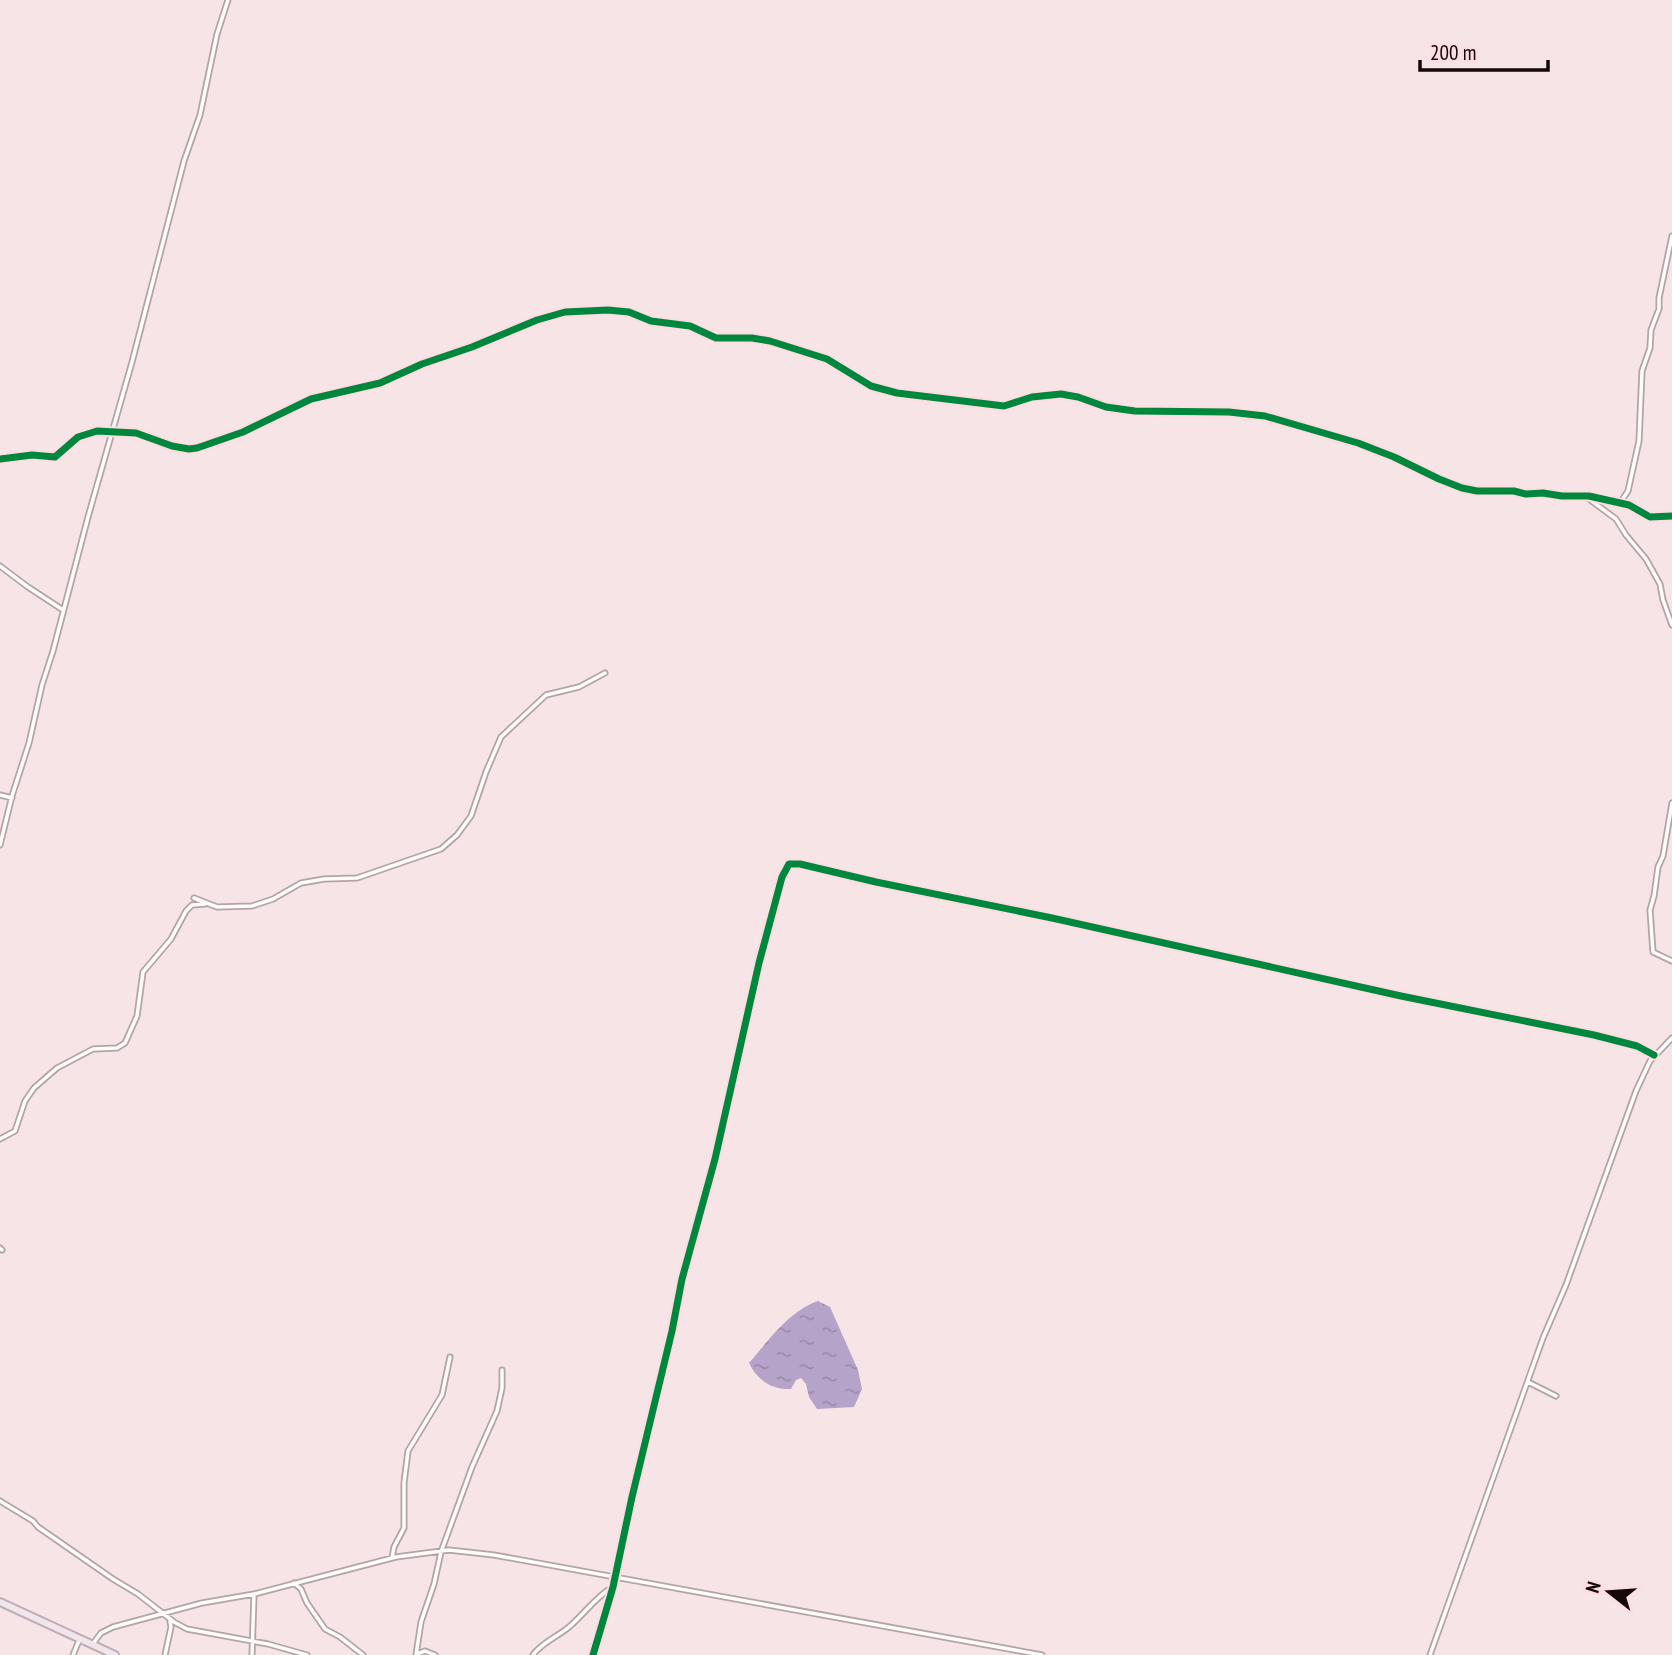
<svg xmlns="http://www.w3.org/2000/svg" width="1672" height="1655" font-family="'PT Sans Narrow',sans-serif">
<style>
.water{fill:url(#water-ripples)}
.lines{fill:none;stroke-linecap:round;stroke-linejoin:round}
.street-casing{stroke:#b3a4a6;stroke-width:7}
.highway-casing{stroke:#beacb5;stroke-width:10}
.street{stroke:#fefbfb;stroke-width:3.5}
.highway{stroke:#efe5eb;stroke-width:6}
.cycleway-casing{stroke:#fddde1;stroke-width:11}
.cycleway{stroke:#00873e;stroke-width:7}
</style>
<defs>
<pattern id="water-ripples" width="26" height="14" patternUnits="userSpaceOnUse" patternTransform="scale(1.75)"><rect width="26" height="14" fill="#b6a3c9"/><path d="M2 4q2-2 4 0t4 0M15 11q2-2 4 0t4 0" fill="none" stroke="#9c8bab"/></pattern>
</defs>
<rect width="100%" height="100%" fill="#f6e4e7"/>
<path class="water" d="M818,1301L830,1307L858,1370L862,1389L854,1407L817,1409L809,1397L806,1384L801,1378L796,1380L791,1389C772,1390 757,1380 749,1363C769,1340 789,1311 818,1301Z"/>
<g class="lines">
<defs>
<path id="street" d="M0,459L32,455L55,457L78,437L97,431L136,433L172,446L189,449L197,448L243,432L311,399L380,383L422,364L472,347L537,320L565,312L608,310L629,312L651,321L690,326L716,338H752L770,341L827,359L871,386L897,393L1004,406L1032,397L1061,394L1078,397L1106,407L1135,411L1229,412L1265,416L1358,443L1394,457L1439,479L1462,488L1477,491H1514L1526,494L1543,493L1562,496H1589L1629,505L1650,517L1672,516
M1585,496L1616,519L1626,535L1646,559L1660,584L1663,600L1672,625
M1620,503L1628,491L1639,441L1642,371L1650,348L1651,330L1659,309V298L1672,236
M0,566L28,587L63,610
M0,795L12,798
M1672,803L1663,856L1658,867L1654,896L1650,910L1653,952L1672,961
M0,845L12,796L29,743L42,685L53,651L88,517L132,362L184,161L200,115L217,34L228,0
M194,898L217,907L252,906L273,899L301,883L324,879L357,878L441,849L457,835L471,816L486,772L501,737L546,695L579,687L605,673
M0,1139L15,1131L25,1101L34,1088L57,1068L93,1049L117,1048L125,1043L137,1016L143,972L171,939L186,911L192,905L205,904
M0,1248L2,1250
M1528,1382L1556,1396
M0,1501L33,1521L38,1527L113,1579L138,1594L174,1622L187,1629L268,1644L307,1655
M392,1558L394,1547L404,1528V1483L408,1451L442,1395L450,1357
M294,1583L301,1589L307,1603L325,1629L340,1637L363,1655
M92,1645L101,1633L113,1627L202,1603L254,1594L396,1557L449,1550L494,1555L1042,1655
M417,1654L425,1651L435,1655
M73,1655L80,1638
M165,1655L171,1627L170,1621
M252,1655L254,1594
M416,1655L421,1622L434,1584L441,1552L472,1467L497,1411L502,1388V1370
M533,1655C541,1643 557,1637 569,1627C584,1614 594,1599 611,1588
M593,1655L613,1587L632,1497L672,1331L682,1279L715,1159L759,963L782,877L789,864H800L876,882L1052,918L1401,996L1594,1035L1637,1046L1654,1055
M1430,1655L1543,1338L1566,1285L1636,1091L1650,1061L1672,1038"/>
<path id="highway" d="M0,1602L115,1655"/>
</defs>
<use href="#street" class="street-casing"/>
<use href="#highway" class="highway-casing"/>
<use href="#street" class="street"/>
<use href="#highway" class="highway"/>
<defs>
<path id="cycleway" d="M0,459L32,455L55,457L78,437L97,431L136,433L172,446L189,449L197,448L243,432L311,399L380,383L422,364L472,347L537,320L565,312L608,310L629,312L651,321L690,326L716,338H752L770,341L827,359L871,386L897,393L1004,406L1032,397L1061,394L1078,397L1106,407L1135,411L1229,412L1265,416L1358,443L1394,457L1439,479L1462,488L1477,491H1514L1526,494L1543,493L1562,496H1589L1629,505L1650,517L1672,516
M593,1655L613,1587L632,1497L672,1331L682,1279L715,1159L759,963L782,877L789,864H800L876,882L1052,918L1401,996L1594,1035L1637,1046L1654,1055"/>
</defs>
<use href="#cycleway" class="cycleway-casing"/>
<use href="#cycleway" class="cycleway"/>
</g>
<g transform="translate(1609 1592) rotate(287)" stroke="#fddde1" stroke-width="5" paint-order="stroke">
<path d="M0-5L12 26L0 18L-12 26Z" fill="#14080a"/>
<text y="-10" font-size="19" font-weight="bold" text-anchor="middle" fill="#14080a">N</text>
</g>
<path d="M1420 60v10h128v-10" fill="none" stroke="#14080a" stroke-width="3.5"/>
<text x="1430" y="60" font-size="21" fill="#14080a" stroke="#fddde1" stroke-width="5" paint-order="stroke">200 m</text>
</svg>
